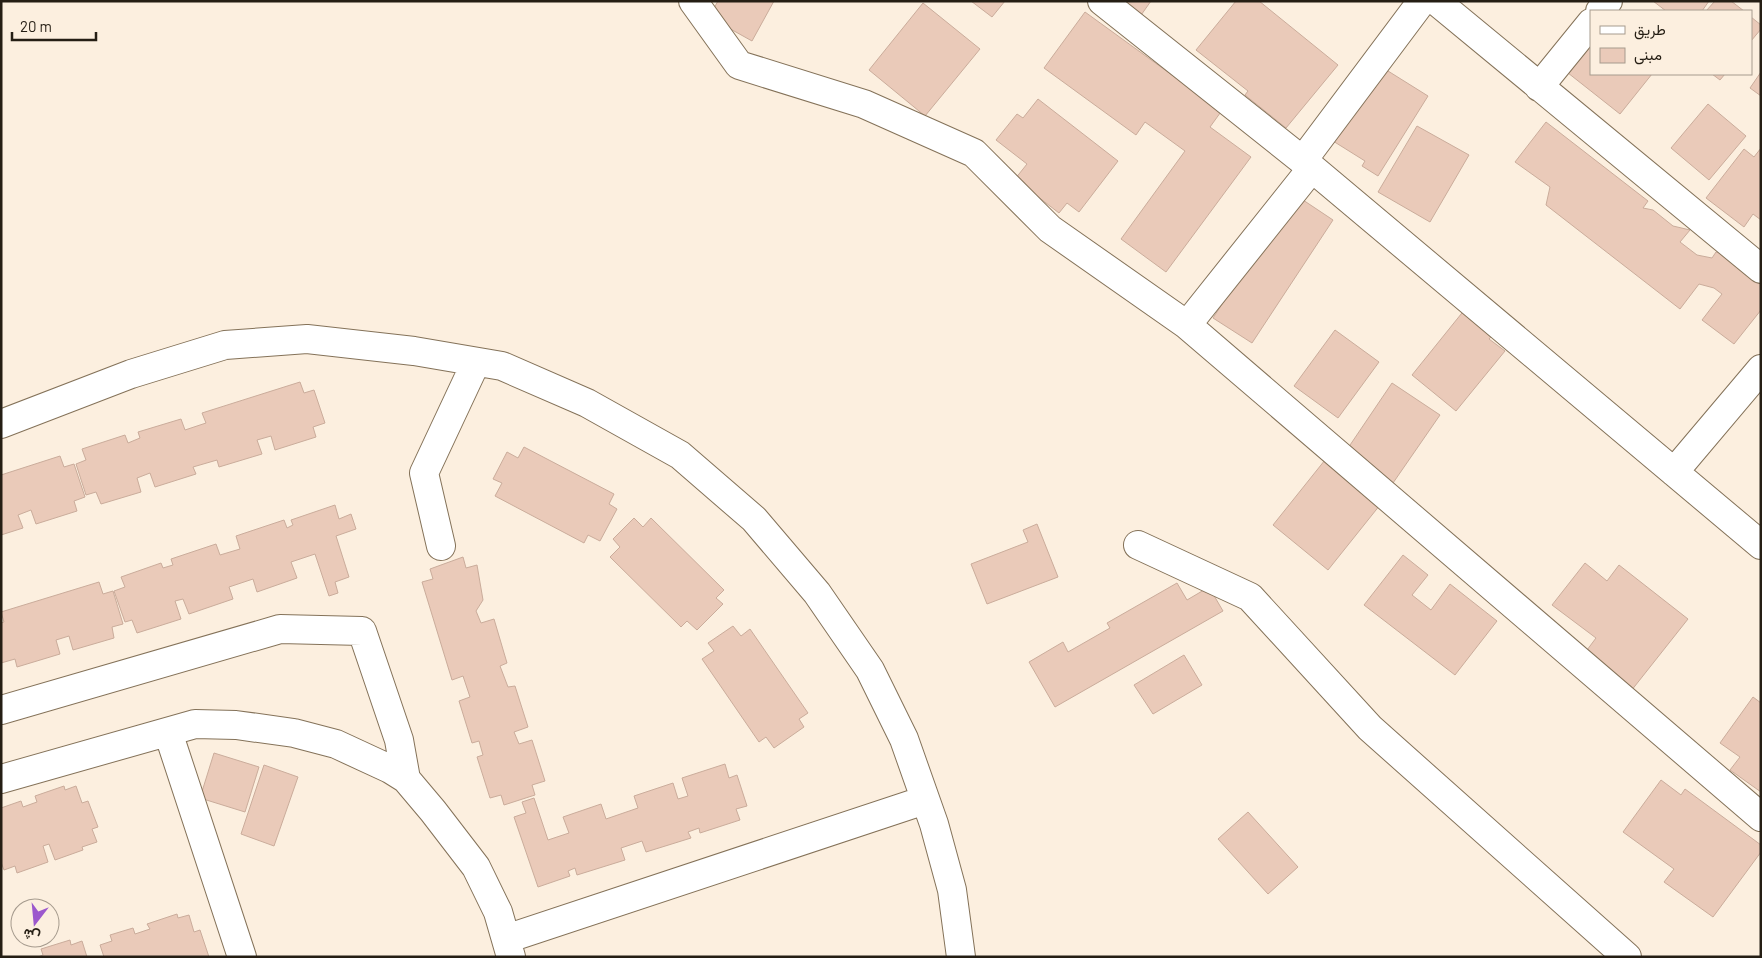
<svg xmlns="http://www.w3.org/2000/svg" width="1762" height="958" font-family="Barlow,Vazirmatn,sans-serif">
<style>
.building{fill:#eacab9;stroke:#caac9b}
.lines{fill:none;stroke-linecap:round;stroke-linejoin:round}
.minor-casing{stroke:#847259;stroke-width:30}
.minor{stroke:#fff;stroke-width:28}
</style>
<rect width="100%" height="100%" fill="#fcefdf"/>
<path class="building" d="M718,1H774L752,41L709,17Z
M971,1H1005L992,17Z
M1116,1H1151L1139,18Z
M1236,1H1259L1338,65L1286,128L1245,95L1248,91L1196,50Z
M1653,1H1709L1702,11H1666Z
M1715,1H1731L1744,11H1706Z
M923,3L980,49L925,116L869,70Z
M1085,12L1183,83L1185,81L1223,109L1210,127L1251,157L1166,272L1121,239L1185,151L1145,122L1136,135L1044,68Z
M1751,17L1761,25V29L1751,41Z
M1591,35V74H1652L1620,114L1563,69Z
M1380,66L1428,96L1378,176L1362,166L1365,161L1333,141Z
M1761,72V96L1750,88Z
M1712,74H1725L1720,80Z
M1038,99L1118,161L1079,212L1067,203L1059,213L1015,179L1027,164L996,140L1017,114L1023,118Z
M1708,104L1746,136L1709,180L1671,148Z
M1546,122L1648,201L1643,208L1653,210L1673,226L1690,230L1680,242L1697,255L1712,258L1716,252L1736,257L1761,276V310L1734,344L1702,320L1722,294L1714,288L1699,284L1680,309L1546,205L1550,187L1515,162Z
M1417,126L1469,155L1430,222L1378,192Z
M1761,148V220L1753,214L1744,227L1706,198L1744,149L1754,157Z
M1294,194L1333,220L1252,343L1213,318Z
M1470,303L1500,327L1489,339L1505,351L1456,411L1412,375Z
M1335,330L1379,362L1338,418L1294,386Z
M300,382L304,393L314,390L325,423L313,427L316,437L275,450L271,436L257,440L262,454L219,467L217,460L193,467L196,474L155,487L150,473L137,478L141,492L101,504L96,492L86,495L76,464L86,460L82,449L125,435L128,443L140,438L138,432L181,419L185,430L206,423L202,413Z
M1392,383L1440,415L1393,483L1346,451Z
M524,447L614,494L609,504L617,509L600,541L588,535L584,543L495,496L502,483L493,479L507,452L518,458Z
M60,456L64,467L74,464L85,497L74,501L77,511L36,524L31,510L18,515L23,528L1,535V475Z
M1325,460L1380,505L1328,570L1273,525Z
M335,505L339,519L351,514L356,529L336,536L349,577L335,582L338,593L329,596L315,554L291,562L297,578L257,592L253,579L229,587L233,599L189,614L183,599L175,601L181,619L137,633L132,620L125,622L114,591L125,587L121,577L161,563L163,568L173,565L171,559L216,544L220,555L240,549L236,536L284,520L287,528L293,525L291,520Z
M634,518L643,527L651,518L724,590L716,598L723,604L697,630L687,621L681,627L610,557L620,547L613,539Z
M1037,524L1058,577L987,604L971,564L1028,542L1023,530Z
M1403,555L1428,575L1412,595L1431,610L1450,584L1497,621L1455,675L1364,605Z
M463,557L466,568L477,565L483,600L476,611L481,623L494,619L507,663L500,666L508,687L515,686L528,727L514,732L519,744L532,740L545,781L532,785L535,795L504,805L501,795L490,798L477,757L483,755L479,741L472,743L459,701L470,697L463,676L452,680L422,582L433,579L430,569Z
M1585,563L1607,581L1619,565L1688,619L1631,691L1584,654L1596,638L1552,605Z
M99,582L103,594L113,591L123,624L112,627L114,638L73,650L69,636L56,640L60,654L17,667L15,659L1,663V623L4,622L1,612Z
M1177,583L1187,600L1209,587L1223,611L1055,707L1029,662L1063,642L1068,652L1110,628L1107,623Z
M733,626L741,636L750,629L808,713L799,719L804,727L774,748L766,737L759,742L702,659L714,651L708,643Z
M1184,655L1202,685L1153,714L1134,685Z
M1753,697L1761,703V792L1730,770L1740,757L1720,743Z
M214,753L259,767L245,812L200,798Z
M725,764L729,778L737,775L747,806L736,809L740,820L700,833L699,828L688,832L691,838L646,852L642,841L621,848L625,860L577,875L575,868L568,871L570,876L538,887L514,817L526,813L522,802L534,798L548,840L569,833L563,817L601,804L606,819L638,808L634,796L673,783L678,799L688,796L682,778Z
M264,765L298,777L274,846L241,834Z
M1661,780L1681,795L1685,789L1761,845V852L1713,917L1664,882L1674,869L1623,832Z
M64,786L65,790L76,786L82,803L88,801L98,827L92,829L97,842L82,847L83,850L55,860L49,844L43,846L48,862L17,873L15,866L4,870L1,862V808L21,801L23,807L37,802L35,796Z
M1248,812L1298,867L1268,894L1218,839Z
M177,914L178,918L189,915L194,932L200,930L209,957H104L100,945L112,941L110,935L133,928L135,934L150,929L147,924Z
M70,940L71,945L82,941L87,957H38L43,955L41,949Z"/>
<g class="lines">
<defs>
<path id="minor" d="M693,1L739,65L864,104L974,153L1050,229L1187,325L1761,817
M1102,1L1312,168L1761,545
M1436,1L1761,269
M1600,11L1608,1
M1539,87L1591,23
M1303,160L1422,1
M1187,325L1312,168
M1,424L131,374L225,345L307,339L414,351L502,366L587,403L680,455L754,519L817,593L870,670L904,739L934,824L952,890L961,957
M1674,472L1761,369
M1138,545L1250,597L1370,728L1627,957
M441,546L424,473L476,362
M1,710L280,629L362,631L399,740L406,779
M168,732L242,957
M1,779L195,724L236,725L294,733L336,744L390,769L406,779L433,811L476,867L498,912L511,957
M506,939L925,800"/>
</defs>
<use href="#minor" class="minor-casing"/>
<use href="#minor" class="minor"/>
</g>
<rect width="1762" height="958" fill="none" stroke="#251e14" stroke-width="5"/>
<rect x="1590" y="10" width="162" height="65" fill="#fcefdf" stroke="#a69b8e"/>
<rect x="1600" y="26" width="25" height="8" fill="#ffffff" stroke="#a69b8e"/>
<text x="1634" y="35" font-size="15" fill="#251e14">طريق</text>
<rect x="1600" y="48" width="25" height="15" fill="#eacab9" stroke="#a69b8e"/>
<text x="1634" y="60" font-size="15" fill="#251e14">مبنى</text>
<g transform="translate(35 923) rotate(196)"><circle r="24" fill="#fcefdf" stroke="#a69b8e"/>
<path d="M0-4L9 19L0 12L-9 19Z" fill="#9c58cd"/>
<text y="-8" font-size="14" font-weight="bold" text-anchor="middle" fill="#251e14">ش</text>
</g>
<path d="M12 32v8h84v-8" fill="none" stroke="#251e14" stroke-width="2.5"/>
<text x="20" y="32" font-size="15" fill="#251e14" stroke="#fcefdf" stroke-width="4" paint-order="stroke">20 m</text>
</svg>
